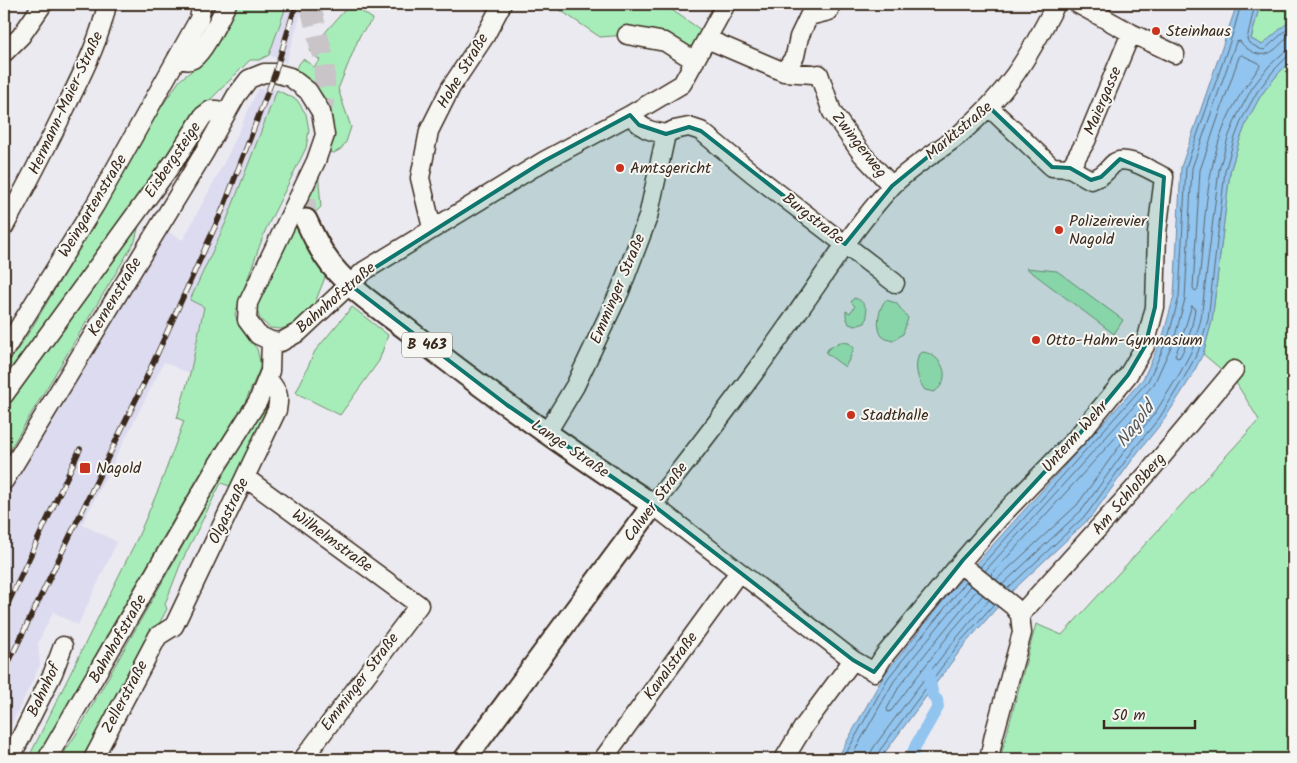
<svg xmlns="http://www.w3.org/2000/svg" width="1297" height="763" font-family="Kalam,sans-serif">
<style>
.built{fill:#dddbef}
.green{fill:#a7edb9;stroke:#718c6c}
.water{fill:#91c4ee;stroke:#6f869b}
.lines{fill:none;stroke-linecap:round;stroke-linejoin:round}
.shore{stroke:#5d6871;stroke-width:1}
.canal{stroke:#91c4ee;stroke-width:12}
.major-tunnel{stroke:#c8c4c7;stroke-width:21;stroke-dasharray:21 11;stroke-linecap:butt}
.minor-casing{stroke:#3b2a1e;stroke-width:21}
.major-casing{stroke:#3b2a1e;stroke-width:25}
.minor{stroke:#f6f6f2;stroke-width:18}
.major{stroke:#f6f6f2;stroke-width:21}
.rail-casing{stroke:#3b2a1e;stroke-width:5.5}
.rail{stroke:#f6f6f2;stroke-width:4;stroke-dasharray:11;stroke-linecap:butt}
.marked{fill:#0f766e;fill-opacity:0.2;stroke:#0f766e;stroke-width:4;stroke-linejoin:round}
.poi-dot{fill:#c8321e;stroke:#f6f6f2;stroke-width:2}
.labels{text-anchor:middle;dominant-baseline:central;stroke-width:4;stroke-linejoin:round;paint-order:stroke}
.shield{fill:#f6f6f2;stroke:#73675e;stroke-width:1}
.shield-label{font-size:15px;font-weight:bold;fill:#3b2a1e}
.poi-label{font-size:16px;fill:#3b2a1e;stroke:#f6f6f2;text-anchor:start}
.street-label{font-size:16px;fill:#3b2a1e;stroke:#f6f6f2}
.water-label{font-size:18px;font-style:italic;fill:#55585c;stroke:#f6f6f2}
</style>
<rect width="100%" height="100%" fill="#ebeaf1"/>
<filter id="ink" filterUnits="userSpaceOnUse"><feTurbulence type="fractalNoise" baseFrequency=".02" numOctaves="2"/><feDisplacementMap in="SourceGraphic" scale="10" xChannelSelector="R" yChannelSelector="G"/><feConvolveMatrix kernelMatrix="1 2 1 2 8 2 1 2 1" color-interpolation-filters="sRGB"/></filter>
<g filter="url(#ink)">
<path class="built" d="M287,4H304L286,63L269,55Z
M258,89L277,90L226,222L190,300L204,307L190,374L164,362L82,524L117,542L78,625L53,612L38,643L40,665L4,740V484L164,230L183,240L228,155Z"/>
<path class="green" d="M237,4H287L269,55L259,60H250L195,115L148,187L135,241L4,459V370L33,326L86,237L151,122L180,80L200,64L217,41Z
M350,4L373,19L360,35L338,89L351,127L346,142L341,149L334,153L329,152C341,113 326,92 295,69L303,59L314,67L320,60L309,51Z
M551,4H663L704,32L695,61L627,35L600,37Z
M1260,4H1293V18L1263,45L1251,39Z
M1293,58V759H1000L1036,624L1062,635L1259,420L1235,381L1203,354L1212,321L1230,172L1239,142L1247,121L1261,95L1278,74Z
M277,90L297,100L306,114L309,130L306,148L265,231L235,314L239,326L257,349L261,366L242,409L209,459L175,517L103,642L38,759H28L137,539L159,488L184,421L177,418L190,374L204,307L190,300L226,222Z
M318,170L321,207L299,229L310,255L326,275L314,305L295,324L281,329L270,328L260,319L256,308L259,293Z
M1026,268L1057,271L1123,320L1114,334Z
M854,298C865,300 870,313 865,323L855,326L849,324L846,316V311L850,313L855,306L851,302Z
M886,300L896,303L908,318L903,334L893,341C889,340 885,339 882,336C875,327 879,306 886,300Z
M352,307L388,335L379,361L340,415L296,393L315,351Z
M840,342L849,343L854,348L850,358L845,367L826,353L828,349Z
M923,352C943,355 953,380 934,392L925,390C917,380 914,366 919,354Z
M267,397L270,399L235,488L221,483L181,563L165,604L167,609L87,759H60L75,736Z"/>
<path class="water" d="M1237,4H1260L1251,39L1262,45L1293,18V58L1278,74L1261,95L1247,121L1239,142L1230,172L1212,321L1203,354L1190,379L1164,420L1138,452L1091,517L1009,594L965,644L880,759H837L884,675L951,591L1143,379L1163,336L1174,296L1181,167Z"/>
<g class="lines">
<path class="shore" d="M1255,4L1247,39L1249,43L1260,49L1264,50L1293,24
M1242,55L1259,63L1260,66C1250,81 1239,95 1231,111C1206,161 1205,220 1200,273L1198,289L1195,291L1193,288L1200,170L1239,57Z
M1192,306L1195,308C1193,325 1188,342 1180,357L1177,358L1175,355L1181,341Z
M980,567L1148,381L1168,338L1179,297L1186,167L1233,33L1241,4
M985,571L1154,384L1174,340L1185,299L1192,168L1236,42L1240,41C1243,46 1246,48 1251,51C1270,62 1279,44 1293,32
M991,575L1145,405H1149V409L1123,441L1077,505L996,580
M1002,585L1082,510L1129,445L1155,413L1180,373L1192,350L1201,319L1219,170L1228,138L1237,116L1252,88L1269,66L1283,53L1293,49
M1007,589L1087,514L1134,449L1160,417L1185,376L1198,352L1208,320L1225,171L1234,140L1242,119L1257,92L1274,70L1288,56L1293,55
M977,590L900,685L887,709L888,712L891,711L951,632L983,595
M843,759L888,678L966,582
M850,759L894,681L971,586
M870,759V754L874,747C911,696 948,646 989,600
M876,759L880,750L961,641L994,604"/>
<path class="canal" d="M910,759L916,745L938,707L937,700L933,696L928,673"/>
<path class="major-tunnel" d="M310,4L324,61L325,94L318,129
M306,220L305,191L309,173"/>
<defs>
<path id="minor" d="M1078,4L1131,33L1175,54
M627,35L665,42L695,61
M707,39L784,72L813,74
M4,53L21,36L43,4
M177,58C182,60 188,62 193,59C205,51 220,17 227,4
M784,72L795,56L799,37L809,16L829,11V4
M819,74L832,112L862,154L892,186
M989,107L1052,167L1070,168L1091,180C1103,176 1104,173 1113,164C1124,153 1152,171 1164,177L1157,233L1155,307L1145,346L1128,375L1077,437L1000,517L963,560L884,656L874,672L853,660L653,505C698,447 743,390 785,330C820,282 851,231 891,187C911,166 938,152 960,134C1007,94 1028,58 1056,4
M630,115C643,129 648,131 666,134L674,130L689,127L701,131L752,173L895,283
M1070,168L1086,141L1131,33
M4,227C26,187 46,148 66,107C82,74 100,40 107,4
M432,228L420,178L429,131L451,87L485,36L502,4
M4,351L95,205L199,19L202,4
M4,395L175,160L203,116L211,110H217L226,114
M546,434L575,386L620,291L648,217L666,134
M246,478L419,605L303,759
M4,481L204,153L236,96L249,79L264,73H275L290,77L308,91L321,112L325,135L316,161L248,303L247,320L258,335L271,341L281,342L299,332L364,271L544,161L630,115L682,84L726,4
M960,564L1013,606L1020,615L1022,633L994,735L989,759
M1020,615L1148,473L1234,370
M10,759L53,673L63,646
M47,759L218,464L258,401L270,371L271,341
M93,759L158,636L174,626L277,410C280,394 278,392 268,379
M603,759L739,572
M784,759L804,726L853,660"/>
<path id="major" d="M306,220C314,237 321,252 332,266C354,293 386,313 413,334C490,395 571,451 653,505L465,759"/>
</defs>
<use href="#minor" class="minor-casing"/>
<use href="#major" class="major-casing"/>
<use href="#minor" class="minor"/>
<use href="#major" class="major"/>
<defs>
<path id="rail" d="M4,612L80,449
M4,672L143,385L223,209L275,73L296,4"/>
</defs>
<use href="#rail" class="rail-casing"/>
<use href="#rail" class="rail"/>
</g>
</g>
<path class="marked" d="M989,107L1052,167L1070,168L1091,180L1101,177L1120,159L1164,177L1155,307L1145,346L1128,375L1077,437L963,560L874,672L853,660L653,505L507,405L349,284L544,161L630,115L639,125L666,134L689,127L701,131L845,244L892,186Z"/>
<g class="poi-dot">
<circle cx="1156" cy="31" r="5"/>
<circle cx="620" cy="168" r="5"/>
<circle cx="1059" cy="230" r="5"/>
<circle cx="1036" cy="340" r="5"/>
<circle cx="851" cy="415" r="5"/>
<rect x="79" y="462" width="12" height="12" rx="2.5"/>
</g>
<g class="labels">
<rect class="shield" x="402" y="332.5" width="50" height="25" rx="4"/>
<g class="shield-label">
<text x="427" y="345">B 463</text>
</g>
<g class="poi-label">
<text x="1166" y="31">Steinhaus</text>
<text x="630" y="168">Amtsgericht</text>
<text x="1069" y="221">Polizeirevier<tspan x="1069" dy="18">Nagold</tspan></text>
<text x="1046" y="340">Otto-Hahn-Gymnasium</text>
<text x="861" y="415">Stadthalle</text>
<text x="96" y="468">Nagold</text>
</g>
<g class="street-label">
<text transform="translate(463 71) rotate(-59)">Hohe Straße</text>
<text transform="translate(1103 101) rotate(-67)">Maiergasse</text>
<text transform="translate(66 103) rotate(-65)">Hermann-Maier-Straße</text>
<text transform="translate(959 131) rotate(-40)">Marktstraße</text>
<text transform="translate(859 145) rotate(52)">Zwingerweg</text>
<text transform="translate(173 160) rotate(-56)">Eisbergsteige</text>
<text transform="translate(93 206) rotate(-59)">Weingartenstraße</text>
<text transform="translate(813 219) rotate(38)">Burgstraße</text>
<text transform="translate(618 289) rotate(-67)">Emminger Straße</text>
<text transform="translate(115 297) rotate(-59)">Kernenstraße</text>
<text transform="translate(336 298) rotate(-41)">Bahnhofstraße</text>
<text transform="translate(1075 437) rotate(-48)">Unterm Wehr</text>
<text transform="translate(570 449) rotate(34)">Lange Straße</text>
<text transform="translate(1129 494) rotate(-49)">Am Schloßberg</text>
<text transform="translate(656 502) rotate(-53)">Calwer Straße</text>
<text transform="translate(229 511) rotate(-64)">Olgastraße</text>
<text transform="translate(332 541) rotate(36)">Wilhelmstraße</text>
<text transform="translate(118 639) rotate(-60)">Bahnhofstraße</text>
<text transform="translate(671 666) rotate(-54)">Kanalstraße</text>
<text transform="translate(360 682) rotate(-53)">Emminger Straße</text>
<text transform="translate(44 690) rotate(-65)">Bahnhof</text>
<text transform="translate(125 697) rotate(-62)">Zellerstraße</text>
</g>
<g class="water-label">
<text transform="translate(1136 425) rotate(-53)">Nagold</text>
</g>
</g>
<rect width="1297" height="763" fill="none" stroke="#f6f6f2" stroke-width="20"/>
<rect x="10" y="10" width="1277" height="743" fill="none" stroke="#3b2a1e" stroke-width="2" filter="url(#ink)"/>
<path d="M1104 720v8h91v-8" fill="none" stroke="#3b2a1e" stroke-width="2.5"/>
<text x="1112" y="720" font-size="15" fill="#3b2a1e" stroke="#f6f6f2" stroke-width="4" paint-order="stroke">50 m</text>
</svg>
